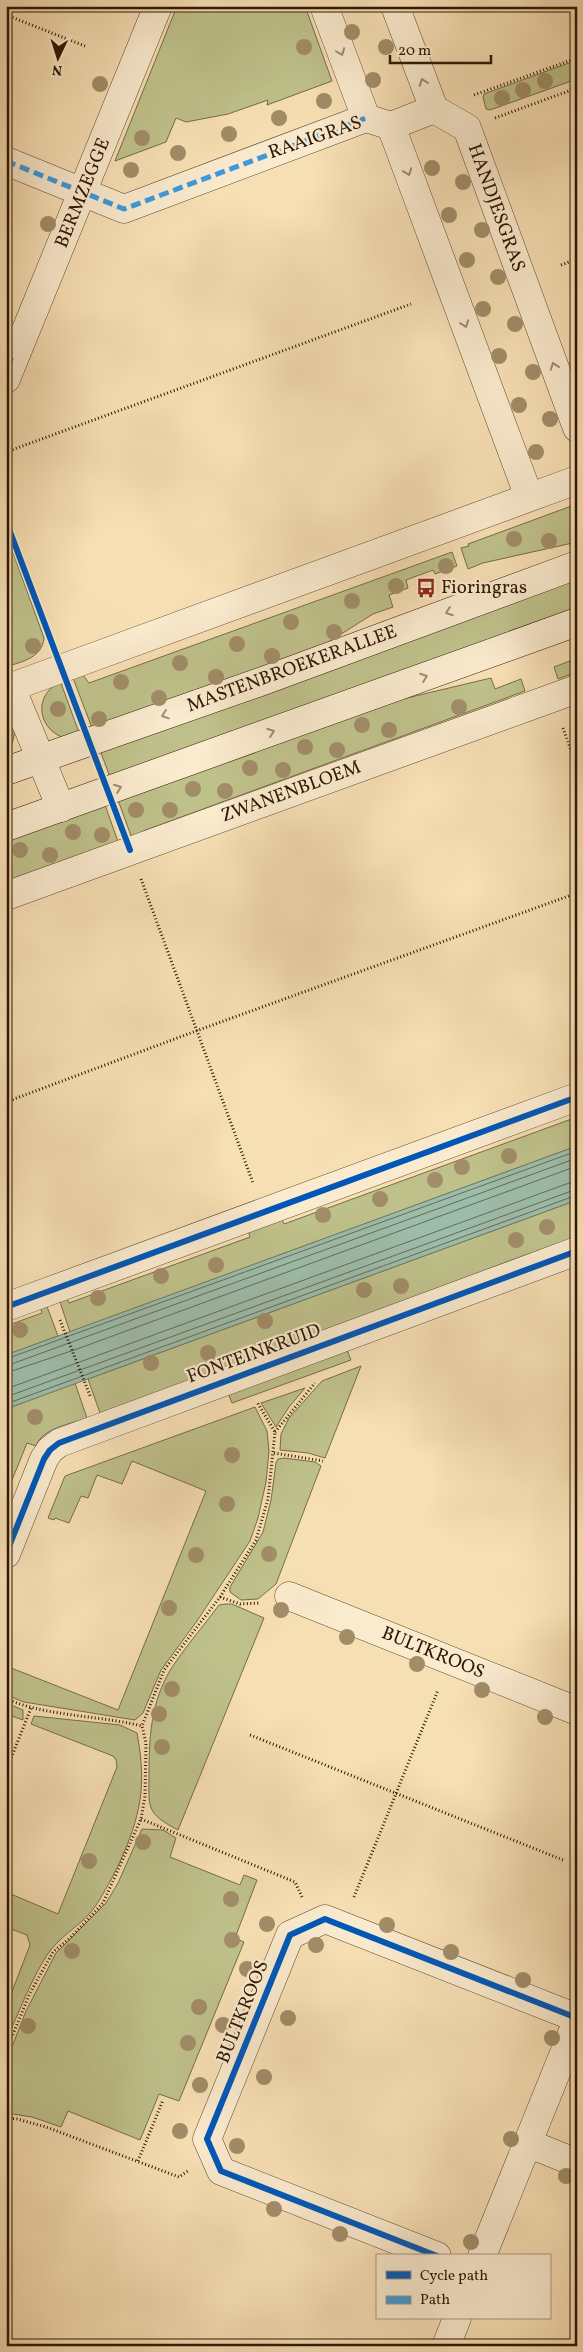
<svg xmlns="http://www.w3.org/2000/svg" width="583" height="2352" font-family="Vollkorn,serif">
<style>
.green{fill:#bfc18b;stroke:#766c46}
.water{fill:#9dbdab;stroke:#717b67}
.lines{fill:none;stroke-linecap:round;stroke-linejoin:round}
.shore{stroke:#666a56;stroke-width:1}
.pedestrian-casing{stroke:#60492e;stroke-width:29}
.minor-casing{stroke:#60492e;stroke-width:29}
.secondary-casing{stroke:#2e1701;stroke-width:29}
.path{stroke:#2e1701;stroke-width:3;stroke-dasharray:1 2.5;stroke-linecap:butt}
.pedestrian{stroke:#faeace;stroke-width:28}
.minor{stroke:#faeace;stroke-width:28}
.secondary{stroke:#faeace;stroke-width:28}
.quiet{stroke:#3d9add;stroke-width:5;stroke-dasharray:10 5;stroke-linecap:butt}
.cycleway-casing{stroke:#faeace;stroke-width:9}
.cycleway{stroke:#0057b8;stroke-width:6}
.tree{fill:#a18d68}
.oneway{stroke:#9e8b72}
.labels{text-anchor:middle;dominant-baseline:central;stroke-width:4.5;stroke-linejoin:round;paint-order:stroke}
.street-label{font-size:19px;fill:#2e1701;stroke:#faeace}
.poi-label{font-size:19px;fill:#2e1701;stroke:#faeace;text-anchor:start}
</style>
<rect width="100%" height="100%" fill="#f7dfb4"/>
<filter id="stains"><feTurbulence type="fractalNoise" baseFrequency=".004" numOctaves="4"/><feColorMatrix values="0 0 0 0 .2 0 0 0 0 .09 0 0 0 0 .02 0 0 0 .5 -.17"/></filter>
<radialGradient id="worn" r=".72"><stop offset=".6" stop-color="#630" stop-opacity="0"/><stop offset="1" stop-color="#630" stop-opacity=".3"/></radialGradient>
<path class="green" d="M177,6H305L332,81L267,105L268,100L228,114L186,122L176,118L166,142L115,161Z
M577,60V79L490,110L486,109L483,97L484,94Z
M577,504V542L483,563L468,569L461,548L469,546L468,544Z
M6,533L44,638C42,658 23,661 6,667Z
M452,552L457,566L435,574L433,570L406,580L408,588L389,595L393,607L373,614L311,653L94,733L73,678L83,675L89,683Z
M577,575V613L110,777L100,750Z
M577,646V672L558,679L554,667L575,659L571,649Z
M491,678L495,689L521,679L525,691L143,831L134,844L118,800L390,702Z
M62,682V686L81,738C75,738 67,739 62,737C36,727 34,692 62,682Z
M6,714C18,727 16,740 6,754Z
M105,805L121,850L106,845L6,881V841Z
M577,1117V1146L70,1332L59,1299L66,1297L69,1303L250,1237L248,1230L281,1218L284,1224Z
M577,1200V1238L100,1413L88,1379Z
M46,1304L58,1336L6,1355V1326L42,1313L40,1306Z
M347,1350L351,1360L232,1403L228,1393Z
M361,1366L325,1458L308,1453L280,1450L281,1434L289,1418L322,1381Z
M75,1383L87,1418C71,1424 42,1428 36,1446L27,1443L6,1495V1409Z
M305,1388L289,1407L276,1427L261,1403Z
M255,1407L267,1431L269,1451L266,1482L258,1518L250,1541L197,1621L161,1670L143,1713L135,1720L24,1702L6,1695V1666L118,1710L206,1491L132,1461L122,1484L97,1475L88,1498L81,1496L69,1523L55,1518L54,1520L48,1518L65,1476Z
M284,1458L315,1462L321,1466L276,1584L258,1599L241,1600L230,1592V1587L263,1532L271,1500L276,1463L278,1459Z
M226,1604H232L264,1618L178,1830C145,1813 149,1807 149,1773C149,1732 152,1694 177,1660C190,1641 205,1624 219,1605Z
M6,1703L23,1710V1720L6,1714Z
M34,1716L120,1725L137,1733C147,1786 141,1816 118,1866C110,1881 102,1898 91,1912C78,1927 58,1938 47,1955C30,1982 19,2012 6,2041V2007L30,1945L27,1935L6,1927V1892L58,1914L117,1767L116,1760L113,1756L31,1724Z
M142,1829L163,1830L176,1838L170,1857L240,1885L244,1875L257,1880L235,1938L244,1942L179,2101L159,2094L140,2140L68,2111L61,2127L32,2117L6,2113V2062L26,2011L56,1953L106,1903L118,1883Z"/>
<path class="water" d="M577,1146V1200L6,1409V1355Z"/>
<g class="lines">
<path class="shore" d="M6,1359L577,1151
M6,1366L577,1158
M6,1373L77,1349L577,1166
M6,1389L569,1183L577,1182
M6,1397L577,1189
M6,1404L577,1195"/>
<defs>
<path id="pedestrian" d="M6,161L124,209L366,118"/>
<path id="minor" d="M324,6L366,118L391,126L434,109
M395,6L434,109L467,128L577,428
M391,126L529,497
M6,379L158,6
M11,687L61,808
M6,689L577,480
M6,896L577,689
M6,1307L577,1097
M6,1554L44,1459L50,1450L59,1443L577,1251
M289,1596L577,1711
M527,2143L577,2163
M437,2256L221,2171L207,2139L290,1935L325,1919L577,2018
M482,2256L577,2021
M446,2346L457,2318"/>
<path id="secondary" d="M6,771L263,681L577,565
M6,827L577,622"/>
</defs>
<use href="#pedestrian" class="pedestrian-casing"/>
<use href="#minor" class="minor-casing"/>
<use href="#secondary" class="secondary-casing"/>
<path class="path" d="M573,6L577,17
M6,15L85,46
M474,95L577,58
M495,118L577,88
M561,265L577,259
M6,452L411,304
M563,728L577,767
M141,879L253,1183
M6,1102L196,1031L577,893
M60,1320L91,1398
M275,1432L315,1383
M274,1453L323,1461
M220,1597L240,1604L260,1603
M6,1699C50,1717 97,1715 142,1726
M250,1735L563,1860
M6,1771L31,1708
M141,1819L295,1882L302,1897
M354,1897L438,1690
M6,2051L30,1993L53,1952L70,1938L103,1903L141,1819L145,1796L146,1743L142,1726L164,1670L220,1597L256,1540L268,1499L275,1432L257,1402
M6,2118L17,2119L46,2127L179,2177L188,2171
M138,2161L163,2100"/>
<use href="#pedestrian" class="pedestrian"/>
<use href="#minor" class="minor"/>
<use href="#secondary" class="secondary"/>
<path class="quiet" d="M6,161L124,209L366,118
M6,359L13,361"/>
<defs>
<path id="cycleway" d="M6,521L130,850
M6,1307L577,1097
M6,1554L44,1459L50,1450L59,1443L577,1251
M437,2256L221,2171L207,2139L290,1935L325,1919L577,2018"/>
</defs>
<use href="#cycleway" class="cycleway-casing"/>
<use href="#cycleway" class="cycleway"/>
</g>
<g class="tree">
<circle cx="352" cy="32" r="8"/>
<circle cx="304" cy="47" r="8"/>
<circle cx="386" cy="47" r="8"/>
<circle cx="373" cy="80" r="8"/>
<circle cx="545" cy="81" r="8"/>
<circle cx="100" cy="84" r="8"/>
<circle cx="523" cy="90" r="8"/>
<circle cx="502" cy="98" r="8"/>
<circle cx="324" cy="101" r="8"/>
<circle cx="279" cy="118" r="8"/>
<circle cx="229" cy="134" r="8"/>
<circle cx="142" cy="138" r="8"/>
<circle cx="178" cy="153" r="8"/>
<circle cx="432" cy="168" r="8"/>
<circle cx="131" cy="170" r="8"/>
<circle cx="463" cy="182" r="8"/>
<circle cx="449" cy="215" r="8"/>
<circle cx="48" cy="224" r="8"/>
<circle cx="482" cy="230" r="8"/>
<circle cx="467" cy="260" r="8"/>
<circle cx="498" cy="277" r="8"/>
<circle cx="483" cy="309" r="8"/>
<circle cx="515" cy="324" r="8"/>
<circle cx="499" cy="356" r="8"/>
<circle cx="533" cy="372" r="8"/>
<circle cx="519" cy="405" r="8"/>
<circle cx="550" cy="419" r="8"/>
<circle cx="536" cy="452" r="8"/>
<circle cx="514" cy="539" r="8"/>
<circle cx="549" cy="541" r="8"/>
<circle cx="446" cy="566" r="8"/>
<circle cx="396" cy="586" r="8"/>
<circle cx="352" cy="601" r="8"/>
<circle cx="291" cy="622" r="8"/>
<circle cx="334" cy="632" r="8"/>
<circle cx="237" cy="644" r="8"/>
<circle cx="33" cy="646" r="8"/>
<circle cx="272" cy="656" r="8"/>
<circle cx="180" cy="663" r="8"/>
<circle cx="216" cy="677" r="8"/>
<circle cx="121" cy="682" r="8"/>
<circle cx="159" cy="698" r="8"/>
<circle cx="459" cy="707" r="8"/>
<circle cx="58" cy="709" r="8"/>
<circle cx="99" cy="719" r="8"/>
<circle cx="362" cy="725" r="8"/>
<circle cx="389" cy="730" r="8"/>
<circle cx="305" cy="747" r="8"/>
<circle cx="337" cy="750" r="8"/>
<circle cx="250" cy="768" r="8"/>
<circle cx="283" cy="770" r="8"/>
<circle cx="193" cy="789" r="8"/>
<circle cx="225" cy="791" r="8"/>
<circle cx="136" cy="810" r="8"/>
<circle cx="170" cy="810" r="8"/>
<circle cx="73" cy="832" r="8"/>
<circle cx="102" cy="835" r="8"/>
<circle cx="20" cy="850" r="8"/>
<circle cx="50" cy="855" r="8"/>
<circle cx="509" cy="1156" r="8"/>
<circle cx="462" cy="1167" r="8"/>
<circle cx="435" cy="1180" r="8"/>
<circle cx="380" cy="1199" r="8"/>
<circle cx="323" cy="1215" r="8"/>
<circle cx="547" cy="1227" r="8"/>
<circle cx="516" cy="1240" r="8"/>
<circle cx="216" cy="1265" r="8"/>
<circle cx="161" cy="1276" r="8"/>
<circle cx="401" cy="1286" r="8"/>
<circle cx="364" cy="1290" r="8"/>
<circle cx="98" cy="1298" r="8"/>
<circle cx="265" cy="1321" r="8"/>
<circle cx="20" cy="1330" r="8"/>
<circle cx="208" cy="1353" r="8"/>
<circle cx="151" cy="1363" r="8"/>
<circle cx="35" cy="1417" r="8"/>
<circle cx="232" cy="1455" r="8"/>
<circle cx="227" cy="1504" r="8"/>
<circle cx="269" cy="1554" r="8"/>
<circle cx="196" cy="1555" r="8"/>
<circle cx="169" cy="1608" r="8"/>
<circle cx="281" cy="1610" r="8"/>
<circle cx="347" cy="1637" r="8"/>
<circle cx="417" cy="1664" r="8"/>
<circle cx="172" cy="1689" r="8"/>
<circle cx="482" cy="1690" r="8"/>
<circle cx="159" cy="1714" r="8"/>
<circle cx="545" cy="1717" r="8"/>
<circle cx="162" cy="1747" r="8"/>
<circle cx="143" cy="1842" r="8"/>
<circle cx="89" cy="1861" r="8"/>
<circle cx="231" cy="1899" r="8"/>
<circle cx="267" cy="1924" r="8"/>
<circle cx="387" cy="1925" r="8"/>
<circle cx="232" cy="1940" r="8"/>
<circle cx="316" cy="1945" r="8"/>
<circle cx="72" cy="1951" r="8"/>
<circle cx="451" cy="1952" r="8"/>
<circle cx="247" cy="1969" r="8"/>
<circle cx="523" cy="1980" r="8"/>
<circle cx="199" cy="2007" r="8"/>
<circle cx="288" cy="2018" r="8"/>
<circle cx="223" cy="2025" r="8"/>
<circle cx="28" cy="2026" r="8"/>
<circle cx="552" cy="2038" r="8"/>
<circle cx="188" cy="2043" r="8"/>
<circle cx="264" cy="2077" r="8"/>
<circle cx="200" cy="2085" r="8"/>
<circle cx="180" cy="2131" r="8"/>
<circle cx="511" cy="2139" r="8"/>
<circle cx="237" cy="2146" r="8"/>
<circle cx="566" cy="2176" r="8"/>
<circle cx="274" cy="2209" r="8"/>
<circle cx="340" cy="2234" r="8"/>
<circle cx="471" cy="2242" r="8"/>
</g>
<defs><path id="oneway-chevron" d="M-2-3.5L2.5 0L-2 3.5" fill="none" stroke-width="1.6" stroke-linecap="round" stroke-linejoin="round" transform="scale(1.25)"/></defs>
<g class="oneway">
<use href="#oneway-chevron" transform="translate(341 52) rotate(69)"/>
<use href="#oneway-chevron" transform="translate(423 82) rotate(-110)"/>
<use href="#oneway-chevron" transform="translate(408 172) rotate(70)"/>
<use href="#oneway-chevron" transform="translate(465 324) rotate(70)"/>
<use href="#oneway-chevron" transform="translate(554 366) rotate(-110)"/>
<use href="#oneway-chevron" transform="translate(449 612) rotate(160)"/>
<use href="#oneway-chevron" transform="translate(424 677) rotate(-20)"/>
<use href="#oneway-chevron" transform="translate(165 715) rotate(161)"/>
<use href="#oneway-chevron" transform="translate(271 732) rotate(-20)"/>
<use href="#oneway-chevron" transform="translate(118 788) rotate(-20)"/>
</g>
<defs>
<symbol id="bus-bare" viewBox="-9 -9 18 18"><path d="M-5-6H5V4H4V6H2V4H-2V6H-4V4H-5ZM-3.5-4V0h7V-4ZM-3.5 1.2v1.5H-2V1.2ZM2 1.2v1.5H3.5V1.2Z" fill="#8f2418" stroke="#faeace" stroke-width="2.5" paint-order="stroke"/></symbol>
</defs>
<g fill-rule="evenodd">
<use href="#bus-bare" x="412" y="574" width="28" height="28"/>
</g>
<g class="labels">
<g class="street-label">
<text transform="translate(315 138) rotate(-19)">RAAIGRAS</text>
<text transform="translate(83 193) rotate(-68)">BERMZEGGE</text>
<text transform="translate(496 208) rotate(70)">HANDJESGRAS</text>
<text transform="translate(292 669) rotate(-20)">MASTENBROEKERALLEE</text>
<text transform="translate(291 792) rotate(-20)">ZWANENBLOEM</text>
<text transform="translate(254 1354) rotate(-20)">FONTEINKRUID</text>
<text transform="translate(433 1653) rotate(22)">BULTKROOS</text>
<text transform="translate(243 2012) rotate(-68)">BULTKROOS</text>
</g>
<g class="poi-label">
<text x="441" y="588">Fioringras</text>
</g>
</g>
<rect width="583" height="2352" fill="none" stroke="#f7dfb4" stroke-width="25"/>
<rect x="8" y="8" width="568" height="2337" fill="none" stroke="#2e1701" stroke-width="2.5"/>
<rect x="12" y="12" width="558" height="2327" fill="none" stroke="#2e1701"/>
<rect x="376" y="2254" width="175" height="65" fill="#faeace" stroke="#a8967c"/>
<rect x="386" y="2271" width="25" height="8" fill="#0057b8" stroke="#a8967c"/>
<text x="420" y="2280" font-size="15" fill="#2e1701">Cycle path</text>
<rect x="386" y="2296" width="25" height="8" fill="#3d9add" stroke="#a8967c"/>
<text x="420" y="2304" font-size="15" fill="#2e1701">Path</text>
<g transform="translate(58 58) rotate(184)" stroke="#faeace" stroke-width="4" paint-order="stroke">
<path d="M0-4L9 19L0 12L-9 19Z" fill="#2e1701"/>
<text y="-8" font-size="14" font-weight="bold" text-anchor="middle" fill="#2e1701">N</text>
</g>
<path d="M390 55v8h101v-8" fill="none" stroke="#2e1701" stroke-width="2.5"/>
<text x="398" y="55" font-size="15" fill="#2e1701" stroke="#faeace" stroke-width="4" paint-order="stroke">20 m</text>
<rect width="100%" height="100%" filter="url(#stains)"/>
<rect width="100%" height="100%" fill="url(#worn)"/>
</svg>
